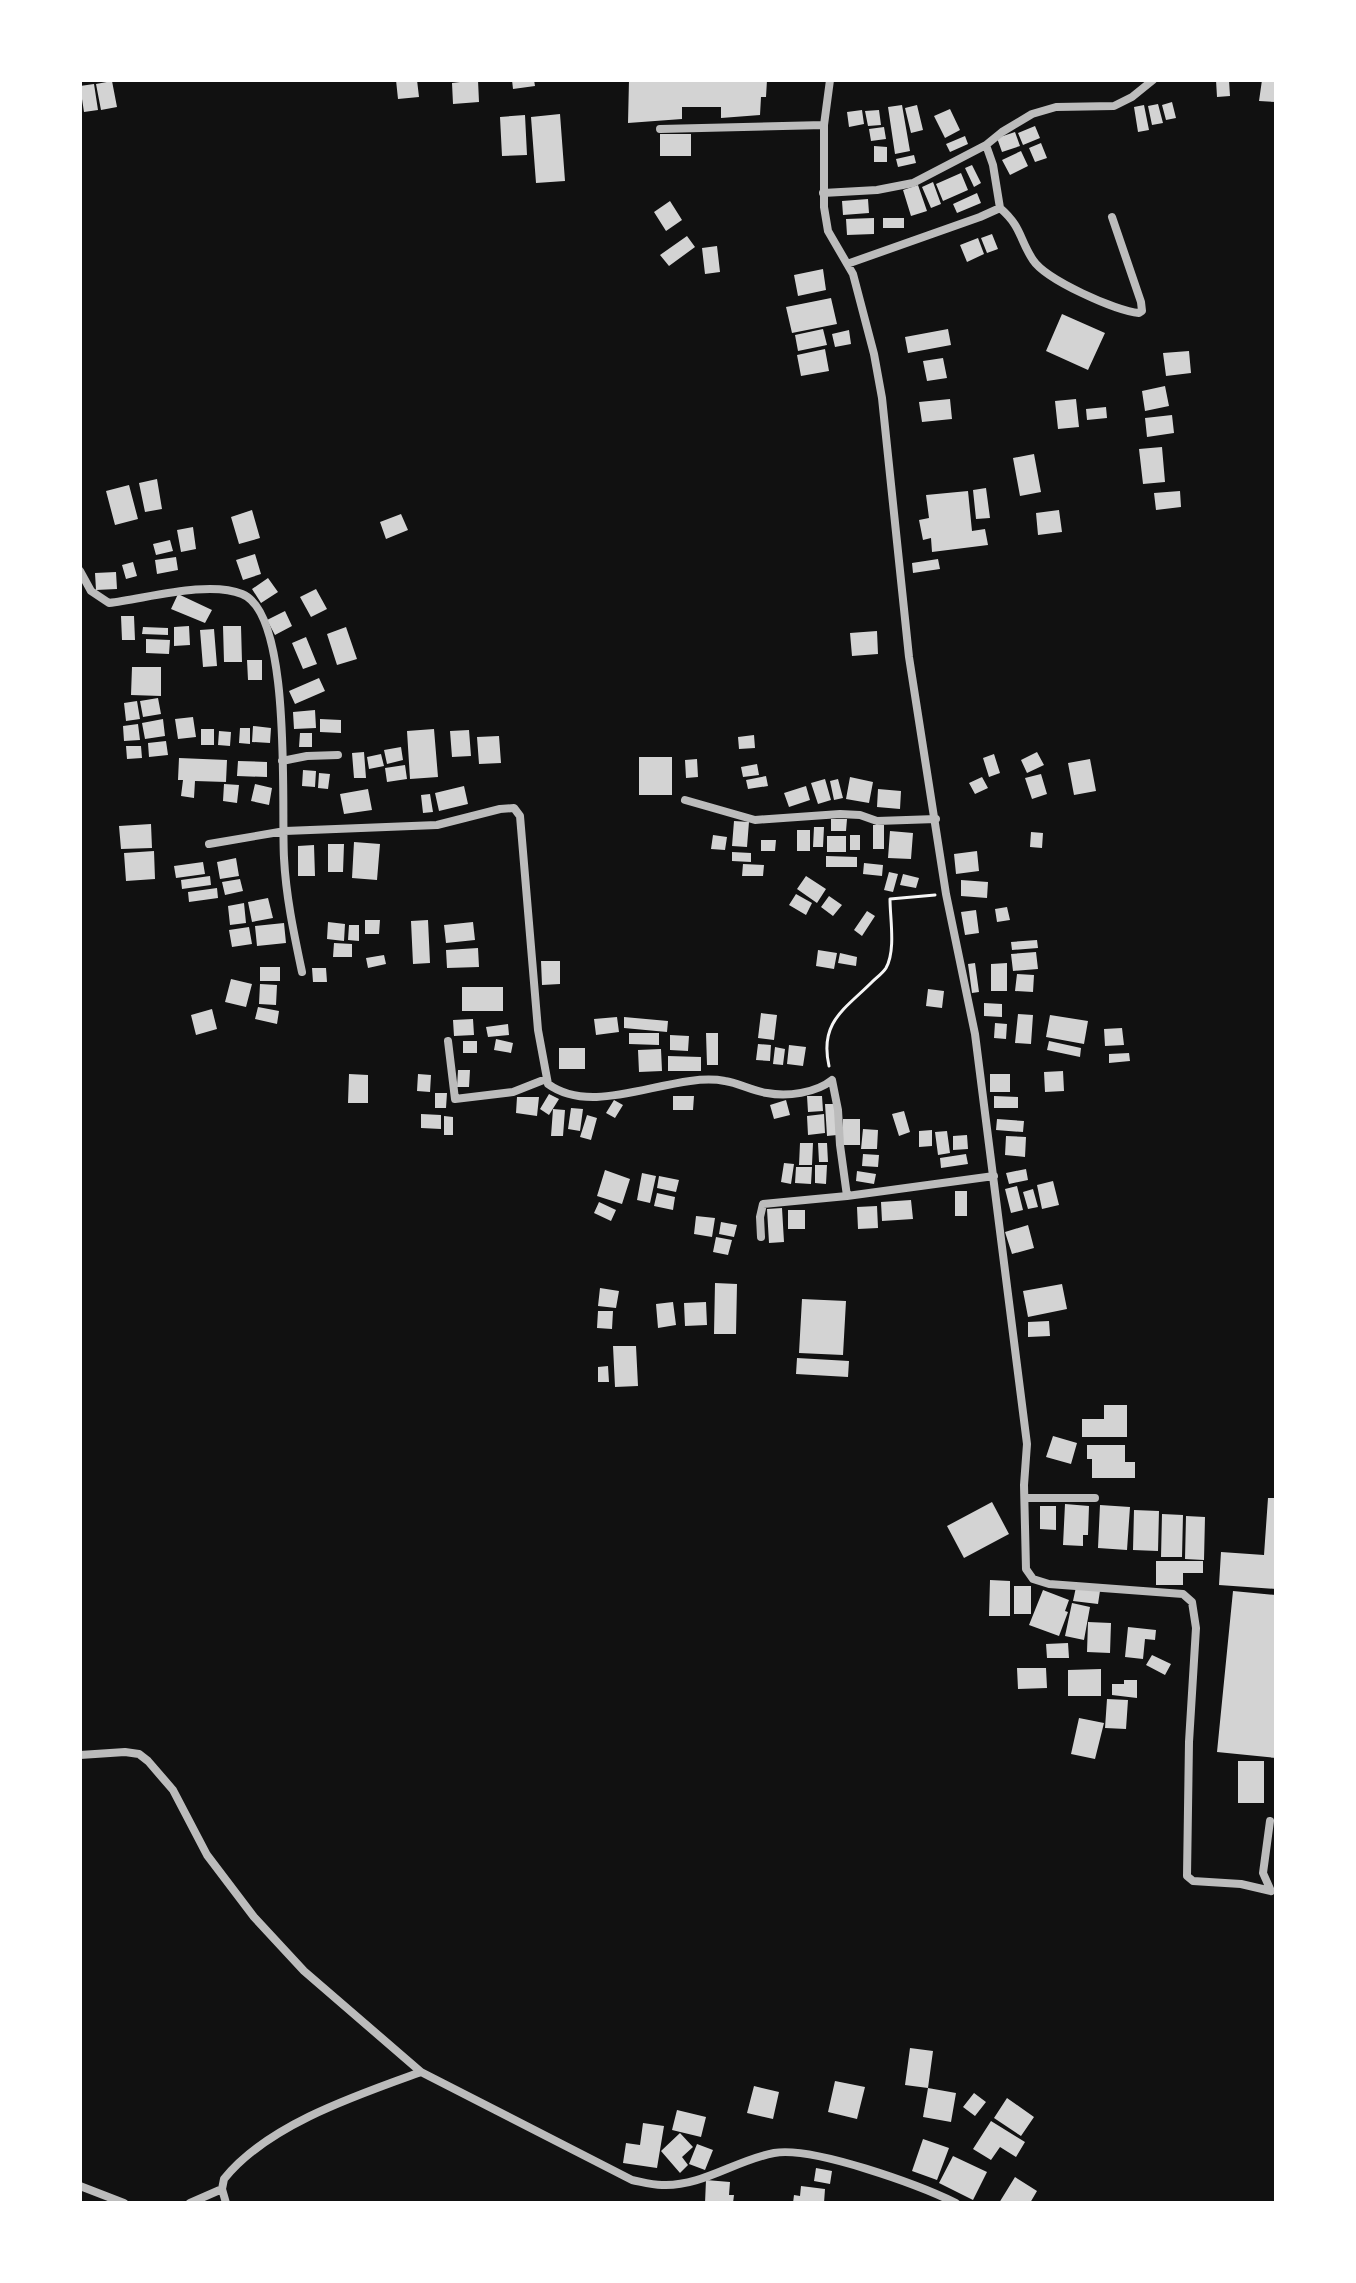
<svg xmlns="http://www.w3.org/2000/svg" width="1356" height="2283" font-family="Arial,sans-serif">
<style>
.building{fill:#d3d3d3}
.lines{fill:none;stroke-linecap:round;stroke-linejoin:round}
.path{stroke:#f5f5f5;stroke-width:3}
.minor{stroke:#bcbcbc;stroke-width:8}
</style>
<rect width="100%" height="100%" fill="#111"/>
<path class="building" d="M396,80H417L419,97L398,99Z
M460,80H478L479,102L453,104L452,83L460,82Z
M512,80H534L535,86L513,89Z
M629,80H767L766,97H761L760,115L721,118V107H682V119L628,123Z
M1216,80H1229L1230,96L1217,97Z
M1262,80H1276V102L1259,101Z
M112,81L117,107L101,110L96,84Z
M94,84L98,110L84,112L80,86Z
M1172,102L1176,118L1166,120L1162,105Z
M1158,104L1163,123L1152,125L1148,106Z
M902,105L910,151L895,154L888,107Z
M917,105L923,130L911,133L905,108Z
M1144,105L1149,130L1138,132L1134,107Z
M950,109L960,130L945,138L934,116Z
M862,110L864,124L849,127L847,112Z
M879,110L881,125L868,126L865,111Z
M560,114L565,181L536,183L531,117Z
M525,115L527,155L502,156L500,117Z
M1035,126L1040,138L1023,145L1018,133Z
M884,127L886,139L871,141L869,129Z
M1015,132L1020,146L1002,152L997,138Z
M660,134H691V156H660Z
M965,136L968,144L950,152L946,144Z
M1041,143L1047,158L1035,162L1029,148Z
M874,146L887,147V162H874Z
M1021,151L1028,166L1010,175L1002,160Z
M914,155L916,163L898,167L896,159Z
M972,165L981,183L974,187L965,168Z
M961,173L968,190L943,201L936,184Z
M933,182L941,204L931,208L922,187Z
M918,185L927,211L911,216L903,190Z
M977,193L981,203L957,213L953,204Z
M868,199L869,213L843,215L842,201Z
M670,201L682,220L666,231L654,212Z
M874,218V234L847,235L846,219Z
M883,218H904V228H883Z
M992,234L998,249L987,253L981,238Z
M687,236L695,247L669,266L660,255Z
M978,238L984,254L967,262L960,245Z
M717,246L720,272L705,274L702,248Z
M823,269L826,290L798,296L794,275Z
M831,298L837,324L792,333L786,307Z
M1062,314L1105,333L1088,370L1046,351Z
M823,329L827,345L798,351L795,335Z
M948,329L951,345L908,353L905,337Z
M849,330L851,344L835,347L832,334Z
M825,349L829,371L801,376L797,355Z
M1189,351L1191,373L1166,376L1163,353Z
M943,358L947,378L927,381L923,361Z
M1165,386L1169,406L1145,411L1142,391Z
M950,399L952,419L922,422L919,402Z
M1076,399L1079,427L1058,429L1055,401Z
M1106,407L1107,418L1087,420L1086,409Z
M1172,415L1174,433L1147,437L1145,418Z
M1162,447L1165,482L1143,484L1139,449Z
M1034,454L1041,492L1020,496L1013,458Z
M157,479L162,509L145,512L139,483Z
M129,485L138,519L115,525L106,491Z
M986,488L990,518L976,519L973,490Z
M968,491L972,531L985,529L988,545L932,552L931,538L923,540L919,520L929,518L926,495Z
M1180,491L1181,507L1156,510L1154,493Z
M252,510L260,538L239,544L231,517Z
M1059,510L1062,532L1038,535L1036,513Z
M401,514L408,530L386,539L380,522Z
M193,527L196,549L181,552L177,530Z
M170,540L173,551L156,555L153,544Z
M255,554L261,574L243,580L236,560Z
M176,557L178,570L157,574L155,560Z
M938,559L940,569L913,573L912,563Z
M133,562L137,576L126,579L122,565Z
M116,572L117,589L96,590L95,573Z
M268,578L278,592L261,603L252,589Z
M316,589L327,609L311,617L300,597Z
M178,594L212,610L205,623L171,609Z
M285,611L292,626L275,635L267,620Z
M121,616H134L135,640H122Z
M189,626L190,645L174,646V627Z
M223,626H241L242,662H224Z
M143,627L168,628V635L142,634Z
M346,627L357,659L337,665L327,634Z
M214,629L217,666L203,667L200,630Z
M877,631L878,654L852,656L850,633Z
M306,637L317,664L303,669L292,643Z
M146,639L170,640L169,654L146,653Z
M247,660H262V680H248Z
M132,667H161V696L131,695Z
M319,678L325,691L295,704L289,691Z
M158,698L161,714L143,717L140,701Z
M137,701L140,719L126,721L124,703Z
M315,710L316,728L294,729L293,712Z
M193,717L196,737L178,739L175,719Z
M163,719L165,736L145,739L142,723Z
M320,719L341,720V733L320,732Z
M138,724L140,740L124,741L123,726Z
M253,726L271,728L270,743L252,742Z
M240,728H250V744L239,743Z
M201,729H214V745H201Z
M434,729L438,777L410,779L407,731Z
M469,730L471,756L452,757L450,731Z
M219,731L231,732L230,746L218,745Z
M300,733H312V747H299Z
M754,735L755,748L739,749L738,737Z
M499,736L501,763L479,764L477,737Z
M166,741L168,755L149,757L148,743Z
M126,746H141L142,758L127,759Z
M401,747L403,760L387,764L384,750Z
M364,752L366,778H354L352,753Z
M1037,752L1044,765L1027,773L1021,760Z
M381,754L384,766L369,769L367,757Z
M994,754L1000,773L989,777L983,758Z
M639,757H672V795H639Z
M179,758L227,760L226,782L195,781L194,798L181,796L183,780H178Z
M697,759L698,777L686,778L685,760Z
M1090,759L1096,791L1074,795L1068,763Z
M238,761L267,762V777L237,776Z
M757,764L759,775L743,777L741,767Z
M405,765L407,779L387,782L385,768Z
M303,770L316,771L315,787L302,786Z
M319,773L330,774L328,789L318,788Z
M1041,774L1047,794L1032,799L1025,778Z
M766,776L768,786L748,789L746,780Z
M850,777L873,782L869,803L846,799Z
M982,777L988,788L975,794L969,783Z
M825,779L831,800L818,804L811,783Z
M838,779L843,798L834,800L830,781Z
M224,784L239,785L237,803L223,801Z
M255,784L272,788L269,805L251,801Z
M464,786L468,804L439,811L435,793Z
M806,786L810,800L789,807L784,793Z
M368,789L372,810L344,814L340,794Z
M878,789L901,791L900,809L877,807Z
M430,794L433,812L423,813L421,795Z
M831,819H847L846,831H831Z
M734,821L749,822L747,847L732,846Z
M151,824L152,848L121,849L119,826Z
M873,825H884V849H873Z
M814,827H824L823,847H813Z
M797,830H810V851H797Z
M890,831L913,833L911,859L888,858Z
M1031,832L1043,833L1042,848L1030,847Z
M713,835L727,837L725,850L711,849Z
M850,835H860V850H850Z
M827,836H846V852H827Z
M761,840H776L775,851H761Z
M354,842L380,844L377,880L352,878Z
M328,844H344L343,872H328Z
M314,845L315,876H298V846Z
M154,851L155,879L126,881L124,853Z
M977,851L979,871L956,874L954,854Z
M732,852L751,853V862L732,861Z
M826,856L857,857V867H826Z
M236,858L239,876L220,879L217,862Z
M203,862L205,874L176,878L174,866Z
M864,863L883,865L882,876L863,874Z
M743,864L764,865L763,876H742Z
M889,872L898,874L893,892L884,890Z
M903,874L919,878L916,888L900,885Z
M210,876L211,885L182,889L181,880Z
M806,876L826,889L817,903L797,889Z
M240,879L243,891L225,895L222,882Z
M961,880L988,882L987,898L961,896Z
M217,888L218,898L189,902L188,892Z
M796,894L812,903L806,915L789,905Z
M829,896L842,905L833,916L821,907Z
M268,898L273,918L252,922L248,902Z
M244,903L246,923L230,925L228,906Z
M1007,907L1010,920L997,922L995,909Z
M976,910L979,933L965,935L961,912Z
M867,911L875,916L862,936L854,930Z
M365,920H380L379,934H365Z
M428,920L430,963L413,964L411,921Z
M328,922L345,924L344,941L327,939Z
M473,922L475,940L446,943L444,925Z
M284,923L286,943L257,946L255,926Z
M349,925H359V941L348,940Z
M249,927L252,944L232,947L229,930Z
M1037,940L1038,948L1012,950L1011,942Z
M334,943L352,944V957H333Z
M478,948L479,967L447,968L446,950Z
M818,950L837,953L834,969L816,966Z
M1036,952L1038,969L1013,971L1011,954Z
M840,953L857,957L856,966L838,963Z
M384,955L386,964L368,968L366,958Z
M541,961H560V984L542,985Z
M975,963L979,992L972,993L968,964Z
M1007,963V991H991V964Z
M260,967H280V981H260Z
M312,968H326L327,982H313Z
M1017,974L1034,975L1033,992L1015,991Z
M231,979L252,984L246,1007L225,1002Z
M260,984L277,985L276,1005L259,1004Z
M462,987H503V1011H462Z
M928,989L944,991L942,1008L926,1006Z
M984,1003L1002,1004V1017L984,1016Z
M258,1007L279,1011L277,1024L255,1019Z
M212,1009L217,1029L196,1035L191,1015Z
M761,1013L777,1015L774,1040L758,1038Z
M1018,1014L1033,1015L1031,1044L1015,1043Z
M1050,1015L1088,1021L1084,1044L1046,1037Z
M617,1017L619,1032L596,1035L594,1019Z
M624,1017L668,1021L667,1032L624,1028Z
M473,1019L474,1035L454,1036L453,1020Z
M995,1023L1007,1024L1006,1039L994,1038Z
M508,1024L509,1035L488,1037L486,1027Z
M1122,1028L1124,1045L1105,1046L1104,1029Z
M629,1033H659V1045L629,1044Z
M706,1033H718V1065H707Z
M670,1035L689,1036L688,1051L670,1050Z
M496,1039L513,1043L511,1053L494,1050Z
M463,1041H477V1053H463Z
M1049,1041L1081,1048L1080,1057L1047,1050Z
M758,1044L771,1045L770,1061L756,1060Z
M789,1045L806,1047L803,1066L787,1064Z
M775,1047L785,1049L783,1065L773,1064Z
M559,1048H585V1069H559Z
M661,1049L662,1071L639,1072L638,1050Z
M1129,1053L1130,1061L1109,1063V1054Z
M668,1056L701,1057V1071H668Z
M458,1070H470L469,1087H457Z
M1063,1071L1064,1091L1045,1092L1044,1072Z
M349,1074L368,1075V1103H348Z
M418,1074L431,1075L430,1092L417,1091Z
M990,1074H1010V1092H990Z
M435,1093H447L446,1108H435Z
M549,1094L559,1099L549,1115L540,1109Z
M673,1096H694L693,1110H673Z
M807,1096H822L823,1111L808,1112Z
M994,1096L1018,1097V1108H994Z
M517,1097H539L537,1116L516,1113Z
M614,1100L623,1105L615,1118L606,1113Z
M786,1100L790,1115L774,1119L770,1105Z
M825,1104H835L837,1135L827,1136Z
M571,1108L583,1109L580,1131L568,1129Z
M553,1109L565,1110L563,1136H551Z
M904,1111L910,1132L899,1136L892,1114Z
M421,1114L441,1115V1129L421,1128Z
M824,1114L825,1133L808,1135L807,1116Z
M587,1115L597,1118L591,1140L580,1137Z
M444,1116L453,1117V1135H444Z
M843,1119H860V1145H842Z
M997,1119L1024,1121L1023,1132L996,1130Z
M863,1129L878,1130L877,1149H861Z
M932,1130V1146L919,1147V1131Z
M947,1131L950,1153L938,1155L935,1132Z
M967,1135L968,1149L953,1150V1136Z
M1006,1136L1026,1137L1025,1157L1005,1155Z
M800,1143H813L812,1165H799Z
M818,1143H827L828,1162H819Z
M863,1154L879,1155L878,1167L862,1166Z
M966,1154L968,1164L941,1168L940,1158Z
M784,1163L794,1164L791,1184L781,1182Z
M815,1165H827L826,1184L815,1183Z
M796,1167H812L811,1184L795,1183Z
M1026,1169L1028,1180L1009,1184L1006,1173Z
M605,1170L630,1179L622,1204L597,1196Z
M857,1171L876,1174L874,1184L856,1181Z
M642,1173L656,1176L650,1203L637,1200Z
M659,1176L679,1180L676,1192L657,1188Z
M1053,1181L1059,1205L1042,1209L1037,1185Z
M1017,1186L1023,1210L1011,1213L1005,1189Z
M1033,1189L1038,1207L1028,1209L1023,1192Z
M955,1191H967V1216H955Z
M657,1193L675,1197L673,1210L654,1206Z
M911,1200L913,1219L882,1221L881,1202Z
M599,1202L616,1210L611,1221L594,1213Z
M877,1206L878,1228L858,1229L857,1207Z
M782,1208L784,1242L769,1243L767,1209Z
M788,1210H805V1229H788Z
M696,1216L715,1218L712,1237L694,1234Z
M721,1222L737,1225L734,1237L719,1234Z
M1028,1225L1034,1248L1012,1254L1005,1232Z
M716,1237L732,1240L728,1255L713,1252Z
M715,1283L737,1284L736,1334H714Z
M1062,1284L1067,1309L1028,1317L1023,1291Z
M600,1288L619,1291L616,1308L598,1306Z
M802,1299L846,1301L843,1355L799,1353Z
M673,1302L676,1325L658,1328L656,1304Z
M706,1302L707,1325L685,1326L684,1303Z
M598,1311H613L612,1329L597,1328Z
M1049,1321L1050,1336L1028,1337V1322Z
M613,1346H636L638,1386L615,1387Z
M797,1358L849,1361L848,1377L796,1374Z
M608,1366L609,1382H598V1367Z
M1104,1405H1127V1437H1082V1419H1104Z
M1053,1436L1077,1443L1071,1464L1046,1457Z
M1087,1445H1125V1462H1135V1478H1092V1459H1087Z
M1268,1498H1276V1589L1219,1585L1221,1552L1264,1555Z
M992,1502L1009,1534L964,1558L947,1526Z
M1065,1504L1089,1506L1088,1535H1083V1546L1063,1545Z
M1100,1505L1130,1507L1127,1550L1098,1548Z
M1040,1506H1056V1530L1040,1529Z
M1134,1510L1159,1511L1158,1551L1133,1550Z
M1162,1514L1183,1515L1182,1557H1161Z
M1186,1516L1205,1517L1204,1560L1185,1559Z
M1156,1561H1203V1573H1183V1585H1156Z
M990,1580L1010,1581V1616H989Z
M1014,1586H1031V1614H1014Z
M1076,1587L1100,1591L1098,1604L1073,1601Z
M1043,1590L1069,1600L1065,1611L1068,1612L1059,1636L1029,1625Z
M1233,1591L1276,1595V1758L1217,1752Z
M1072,1603L1090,1607L1084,1640L1065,1636Z
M1088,1622L1111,1623L1110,1653L1087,1652Z
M1128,1627L1156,1630L1155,1640L1145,1639L1143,1659L1125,1657Z
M1068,1643L1069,1658H1047L1046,1644Z
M1152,1655L1171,1664L1165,1675L1146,1665Z
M1017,1668H1046L1047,1688L1018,1689Z
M1101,1669V1696H1068V1670Z
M1124,1680H1137V1698L1112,1695V1684H1124Z
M1107,1699L1128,1700L1126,1729L1105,1728Z
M1079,1718L1104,1723L1095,1759L1071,1754Z
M1238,1761H1264V1803H1238Z
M910,2048L933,2051L928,2088L905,2085Z
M835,2081L865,2087L857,2119L828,2112Z
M754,2086L779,2092L773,2119L747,2113Z
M928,2088L956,2093L951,2122L923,2117Z
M974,2093L986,2102L975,2116L963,2107Z
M1007,2098L1034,2117L1021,2136L994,2118Z
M677,2110L706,2117L701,2137L672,2130Z
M991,2121L1025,2142L1016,2157L1000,2147L991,2160L973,2149Z
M643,2123L664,2126L657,2168L623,2163L626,2143L640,2145Z
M680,2133L693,2147L682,2157L688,2165L680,2173L661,2151Z
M923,2139L949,2148L937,2180L912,2171Z
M697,2144L713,2150L705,2170L689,2164Z
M953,2156L987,2172L973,2200L939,2183Z
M816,2168L832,2171L830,2184L814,2181Z
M1015,2177L1037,2191L1030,2203H999Z
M706,2180L730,2182L729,2195H734L733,2203H705Z
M801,2186L825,2189L824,2203H793L794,2195L800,2196Z"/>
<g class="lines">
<path class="path" d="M829,1066C819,1022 845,1009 872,982C876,978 883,973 886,968C896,950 890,919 890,899L935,895"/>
<path class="minor" d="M830,80L824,125V207L828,231L853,274L874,354L882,398L909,657L946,894L975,1034L1027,1444L1024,1485L1026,1569L1033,1579L1049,1584L1183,1594L1192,1602L1196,1628L1189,1742L1187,1876L1193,1881L1241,1884L1271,1891
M660,129L824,125
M986,145L993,165L1000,208
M823,193L877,190L913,183L986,145L1002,132L1032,114L1056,107L1114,106L1132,97L1153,80
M847,264L980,217L1000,208C1022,227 1019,239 1033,260C1046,280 1116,311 1139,313L1142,311L1141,302L1112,217
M80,571L91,591L109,603C145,599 208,580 242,594C293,614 281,808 284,858C286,897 294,934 302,972
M282,761L307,756L338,755
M685,800L755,820L840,814L860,815L877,821L936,819
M209,844L285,831L437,825L500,809L514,808L520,816L538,1030L548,1084C596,1119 672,1071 725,1081C739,1083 752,1091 767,1093C787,1097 816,1093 832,1080L838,1110L840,1145L847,1196L994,1176
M448,1041L455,1099L513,1092L546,1079
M761,1237L760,1217L763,1204L847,1196
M1025,1498H1095
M80,1755L125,1752L139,1754L148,1761L173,1790L207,1855L254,1917L304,1971L421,2072L632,2180C642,2182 652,2185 662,2185C701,2187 736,2160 774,2153C813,2146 919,2185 956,2203
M1270,1821L1263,1873L1271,1891
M80,2186L124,2203
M190,2203L222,2189
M226,2203L222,2189L224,2179C267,2125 357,2095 421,2072"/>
</g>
<rect width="1356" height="2283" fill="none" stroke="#ffffff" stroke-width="164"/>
</svg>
